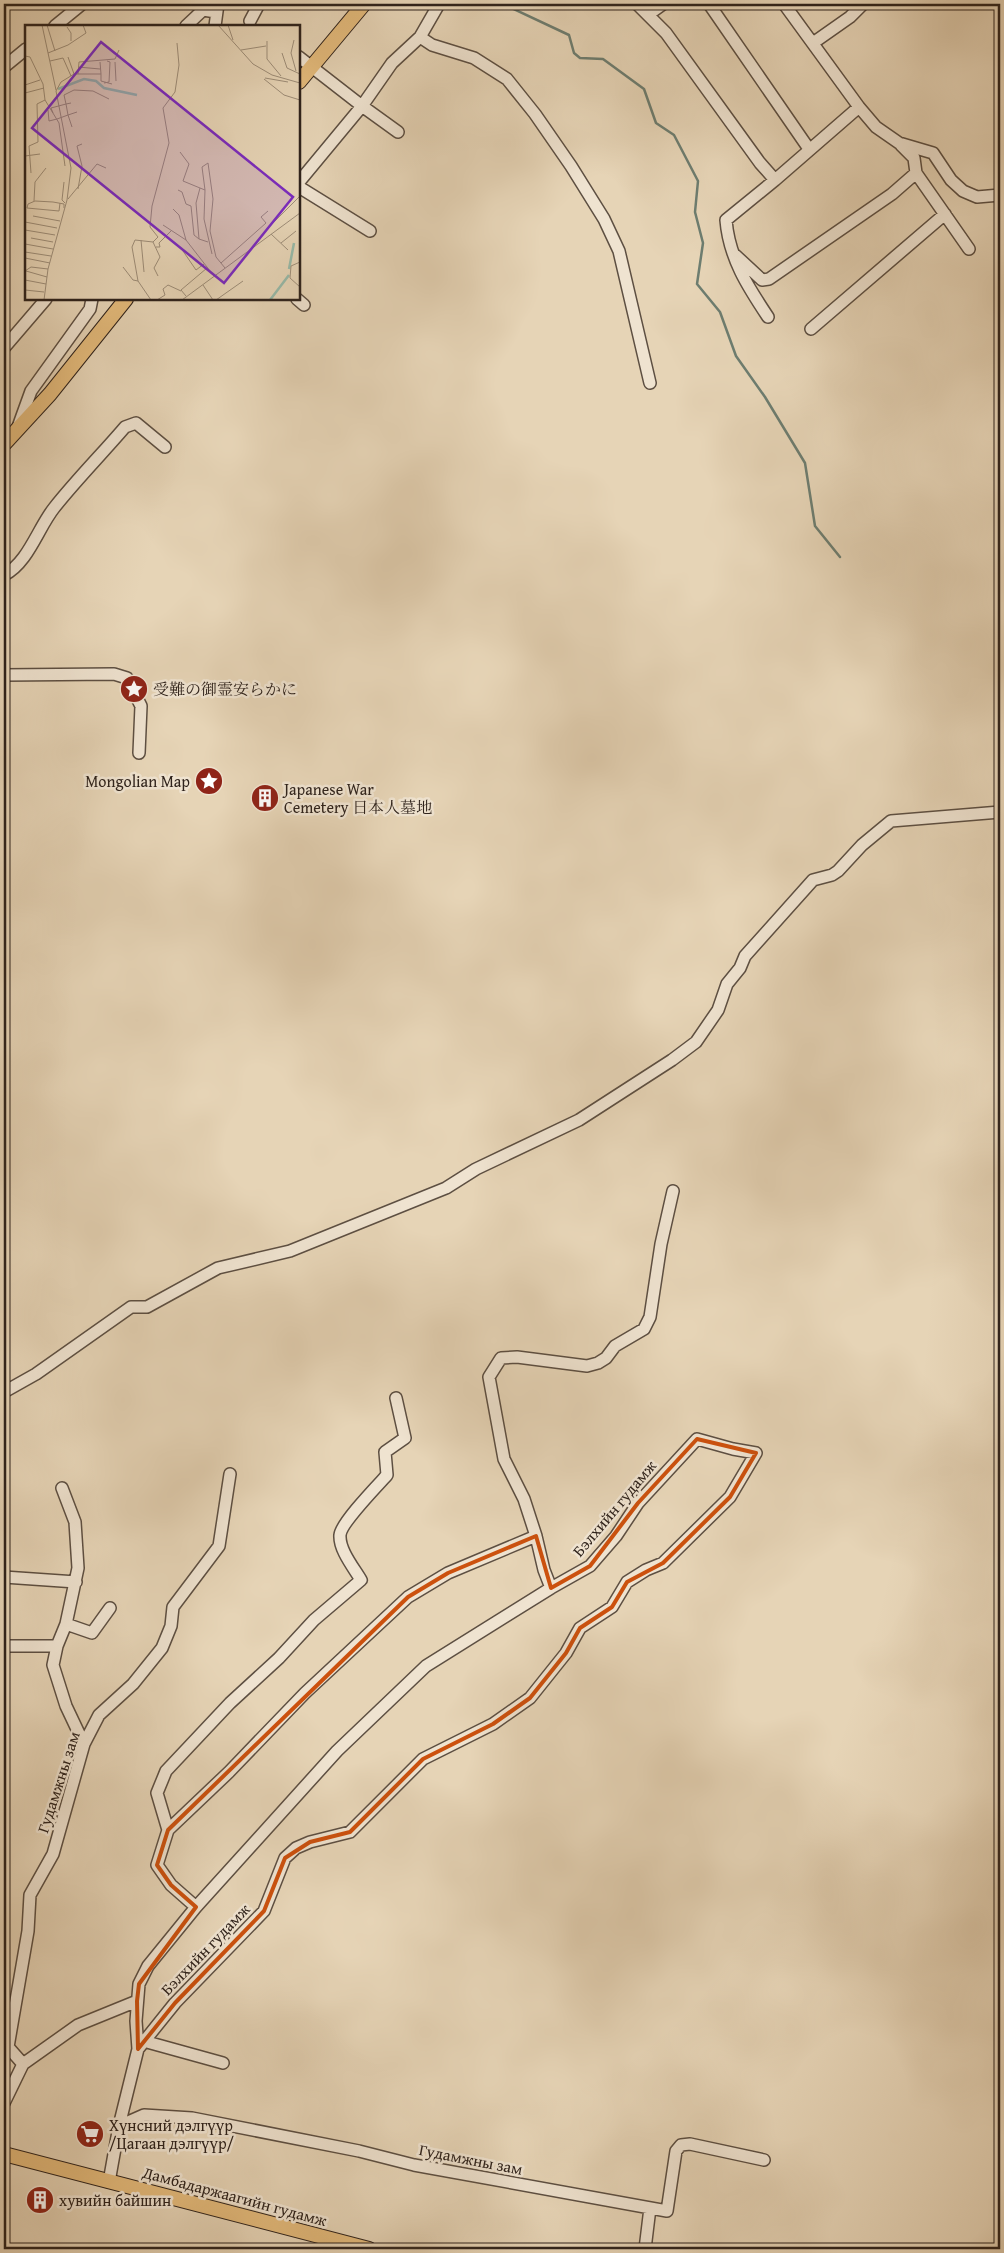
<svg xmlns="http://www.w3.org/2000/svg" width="1004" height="2253" font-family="'Gentium Book Plus','Noto Serif SC','Noto Serif JP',serif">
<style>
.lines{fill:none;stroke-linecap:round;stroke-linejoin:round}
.stream{stroke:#6d7d70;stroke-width:2.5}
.minor-casing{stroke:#5d4f42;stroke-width:14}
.major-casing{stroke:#2f231c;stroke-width:16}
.minor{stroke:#efe3d0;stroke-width:11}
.major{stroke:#e3ba7b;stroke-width:14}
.marked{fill:none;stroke:#cc510e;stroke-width:4;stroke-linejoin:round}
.labels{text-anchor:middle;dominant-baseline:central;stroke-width:5;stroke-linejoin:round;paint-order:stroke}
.poi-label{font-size:16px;fill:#2f231c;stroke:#efe3d0;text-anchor:start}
.street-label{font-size:16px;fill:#2f231c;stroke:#efe3d0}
.inset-river{fill:none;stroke:#97b9a8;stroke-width:2.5}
.inset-road{fill:none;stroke:#9d8d78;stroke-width:1}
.view{fill:#7b2cbf;fill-opacity:0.15;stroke:#7b2cbf;stroke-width:2.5}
.inset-edge{fill:none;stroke:#2f231c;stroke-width:2.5}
</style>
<rect width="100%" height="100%" fill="#e6d4b6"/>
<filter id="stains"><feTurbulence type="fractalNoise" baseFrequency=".004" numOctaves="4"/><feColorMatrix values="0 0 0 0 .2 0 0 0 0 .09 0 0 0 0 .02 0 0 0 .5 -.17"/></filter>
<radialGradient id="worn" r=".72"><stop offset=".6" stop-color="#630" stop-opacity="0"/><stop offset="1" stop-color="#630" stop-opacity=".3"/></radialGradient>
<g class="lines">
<path class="stream" d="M503,4L569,35L574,53L580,58L603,59L644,89L656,123L674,135L698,181L695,212L703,243L697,284L720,312L736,356L765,397L805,463L815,526L840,557"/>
<defs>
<path id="minor" d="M637,4L666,33L760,163L775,180L859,107
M709,4L809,149
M784,4L859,107L876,127L899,143L933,153L951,180L963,191L977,197L1000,195
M649,14L663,4
M250,21L259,4
M55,26L82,4
M186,26L203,10L216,12
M215,26L218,4
M420,37L439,4
M813,43L850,17L863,4
M299,57L362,106L392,63L420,37L432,45L474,58L507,79L535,114L571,166L604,219L619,251L650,383
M4,67L26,49
M916,173L969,249
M299,182L362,106L398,132
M299,187L370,231
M733,253L762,280L769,279L892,194L916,173L914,158L901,145
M297,299L304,305
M768,317C748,287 729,258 726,220L775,180
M811,329L945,214
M4,348L46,299
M18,427L31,391L90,309L92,299
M4,575C28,563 38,528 54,508C76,480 102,454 125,427L136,423L165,447
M4,675L114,674L127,678L141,706L139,753
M4,1392L36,1374L131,1307H147L218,1268L290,1251L446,1188L476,1169L579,1120L672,1060L696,1042L718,1010L727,984L740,968L745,956L813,880L832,875L838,871L862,845L891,821L1000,812
M62,1488L75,1522L78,1568L66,1624L57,1646L53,1665L66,1706L84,1744
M536,1536L524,1499L504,1459L489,1377L501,1358L517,1357L587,1366L598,1363L606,1358L615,1346L644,1329L650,1317L661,1244L673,1191
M4,1577L76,1582
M66,1624L92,1633L110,1608
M4,1646H57
M168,1830L157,1793L166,1771L230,1703L279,1658L314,1620L361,1580C354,1568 339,1550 340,1535C341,1523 377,1486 387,1475L385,1452L405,1438L396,1398
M147,2042L223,2063
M138,2049L136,2021L139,1984L148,1966L196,1907L337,1751L426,1666L551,1588L544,1570L536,1536L448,1573L408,1597L305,1693L229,1772L168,1830L157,1865L171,1885L196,1907
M23,2064L78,2025L137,2001
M4,2103L23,2064L8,2047L28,1931L30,1895L53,1854L84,1744L99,1715L133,1684L162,1648L171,1626L173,1607L219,1546L230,1474
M119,2126L144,2115L192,2118L359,2151L414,2165L667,2211L676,2151L681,2145L690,2144L764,2160
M109,2182L119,2126L138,2049L175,2003L264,1911L285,1858L296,1848L310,1842L350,1832L423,1759L493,1724L530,1698L566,1653L580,1628L612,1607L627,1582L646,1570L663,1563L730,1497L756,1453L733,1449L697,1439L638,1503L616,1536L590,1566L551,1588
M645,2249L650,2208"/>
<path id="major" d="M299,82L364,4
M4,444L50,394L126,299
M4,2154L369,2249"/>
</defs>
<use href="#minor" class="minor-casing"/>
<use href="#major" class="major-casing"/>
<use href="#minor" class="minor"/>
<use href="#major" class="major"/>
</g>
<path class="marked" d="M697,1439L756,1453L730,1497L663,1563L627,1582L612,1607L580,1628L566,1653L530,1698L493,1724L423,1759L350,1832L310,1842L285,1858L264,1911L175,2003L138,2049L137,2001L139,1984L196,1907L171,1885L157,1865L168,1830L408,1597L448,1573L536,1536L551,1588L590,1566L638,1503Z"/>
<defs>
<symbol id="sight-disc" viewBox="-11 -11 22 22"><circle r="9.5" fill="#8f2418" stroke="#efe3d0"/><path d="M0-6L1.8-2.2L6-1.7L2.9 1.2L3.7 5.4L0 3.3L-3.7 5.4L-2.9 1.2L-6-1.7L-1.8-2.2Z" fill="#fff"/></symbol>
<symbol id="building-disc" viewBox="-11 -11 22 22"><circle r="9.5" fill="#8f2418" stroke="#efe3d0"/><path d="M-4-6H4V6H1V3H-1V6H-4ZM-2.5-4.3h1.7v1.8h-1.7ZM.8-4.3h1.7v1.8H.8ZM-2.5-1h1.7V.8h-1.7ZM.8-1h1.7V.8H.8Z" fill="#fff"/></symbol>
<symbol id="supermarket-disc" viewBox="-11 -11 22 22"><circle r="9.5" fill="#8f2418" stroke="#efe3d0"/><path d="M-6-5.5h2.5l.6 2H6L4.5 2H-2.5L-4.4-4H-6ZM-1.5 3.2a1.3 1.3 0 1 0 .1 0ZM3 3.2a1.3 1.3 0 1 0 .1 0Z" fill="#fff"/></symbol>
</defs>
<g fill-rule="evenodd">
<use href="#sight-disc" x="118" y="673" width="32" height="32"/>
<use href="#sight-disc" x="193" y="765" width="32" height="32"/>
<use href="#building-disc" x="249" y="782" width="32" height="32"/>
<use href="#supermarket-disc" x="74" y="2118" width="32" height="32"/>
<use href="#building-disc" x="24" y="2184" width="32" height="32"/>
</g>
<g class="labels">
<g class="poi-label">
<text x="153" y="689">受難の御霊安らかに</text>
<text x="190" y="781" text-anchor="end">Mongolian Map</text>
<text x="284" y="789">Japanese War<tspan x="284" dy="18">Cemetery 日本人墓地</tspan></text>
<text x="109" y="2125">Хүнсний дэлгүүр<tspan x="109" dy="18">/Цагаан дэлгүүр/</tspan></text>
<text x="59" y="2200">хувийн байшин</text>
</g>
<g class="street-label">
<text transform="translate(614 1508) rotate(-50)">Бэлхийн гудамж</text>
<text transform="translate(58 1782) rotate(-72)">Гудамжны зам</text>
<text transform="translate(205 1949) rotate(-46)">Бэлхийн гудамж</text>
<text transform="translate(471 2159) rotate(11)">Гудамжны зам</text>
<text transform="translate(235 2196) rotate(15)">Дамбадаржаагийн гудамж</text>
</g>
</g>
<g transform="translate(25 25)">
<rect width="275" height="275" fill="#e6d4b6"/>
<path class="inset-river" d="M33,64L59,54L71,56L79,63L112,70M264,244L269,218M245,275L264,250"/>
<path class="inset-road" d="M17,0L31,65M22,0L30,26M193,0L228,39L247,50L275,58M203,0L208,15M42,2L46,8V16M269,15L266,28L271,46M242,16V34L256,51M216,25L241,21M23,28L43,20L61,8L58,0M257,28L262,43L275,49M0,31L5,32L18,59L20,75L12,79L13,117L4,121L6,148M43,32L49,49M25,36L38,33L46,51M90,37L91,56M53,42L75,44M53,49L54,37L90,34L94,25M76,49V56L87,59M240,53L263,57M239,54L259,70L275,75M79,58L84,57L85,37L82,36M0,60L15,55M31,66L36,57L49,49H76L75,37M0,68L19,63M20,75L34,98L40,141M23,85L24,96L32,94L43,90L41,79L46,78M28,88L26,83L41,79L39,70L49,65L68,66L84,74M47,102L43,90L52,87M155,127L164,139L158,156L175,163M0,131L15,129M39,157L37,175L40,178M53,164L57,141L52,121L57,119M153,165L157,167L161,179L166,181L169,210L174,214M180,165L177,142L183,138L188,174L185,206L191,232L200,243M43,174L72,139L81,143M9,176L10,157L21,143M35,178L34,186L2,183L3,179L10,176L28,177L39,179V183M148,184L154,190L161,215L189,251M8,191L35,196M0,197L32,203M138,200L161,215M243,203L275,171M0,205L30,210M246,209L263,225M6,213L28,217M116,215L119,247M128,217L133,212L125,202L127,181L144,118L138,83L150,67L154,40L152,18M128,217L135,232L129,243L133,251M183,217L174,214L171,178L175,163L180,165L179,194L187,229M256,218L271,206M0,219L28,224M131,222H135L134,218L147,205M158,226L171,245L179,239M0,227L26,231M0,233L25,238M275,237L266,241L265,253L275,262M196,238L241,198L236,192L243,186M98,242L108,255L113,256M0,246L6,242L23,244M1,246L22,252M0,255L21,259M178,260L188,275M0,265L19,267M161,271L156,265L182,243M19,275L23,244L42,175L46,143L31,66M126,275L113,256L107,222L110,215L128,217M132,275L140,270L138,264L143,260L156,266M157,275L275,188M191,275L218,256"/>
<path class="view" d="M76,17L268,172L199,258L7,103Z"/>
<rect width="275" height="275" class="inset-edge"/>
</g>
<rect width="1004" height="2253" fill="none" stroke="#e6d4b6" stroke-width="20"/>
<rect x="5" y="5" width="994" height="2243" fill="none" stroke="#2f231c" stroke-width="2.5"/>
<rect x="10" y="10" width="984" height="2233" fill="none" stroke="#2f231c"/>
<rect width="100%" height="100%" filter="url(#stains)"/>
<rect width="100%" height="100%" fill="url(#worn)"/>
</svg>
